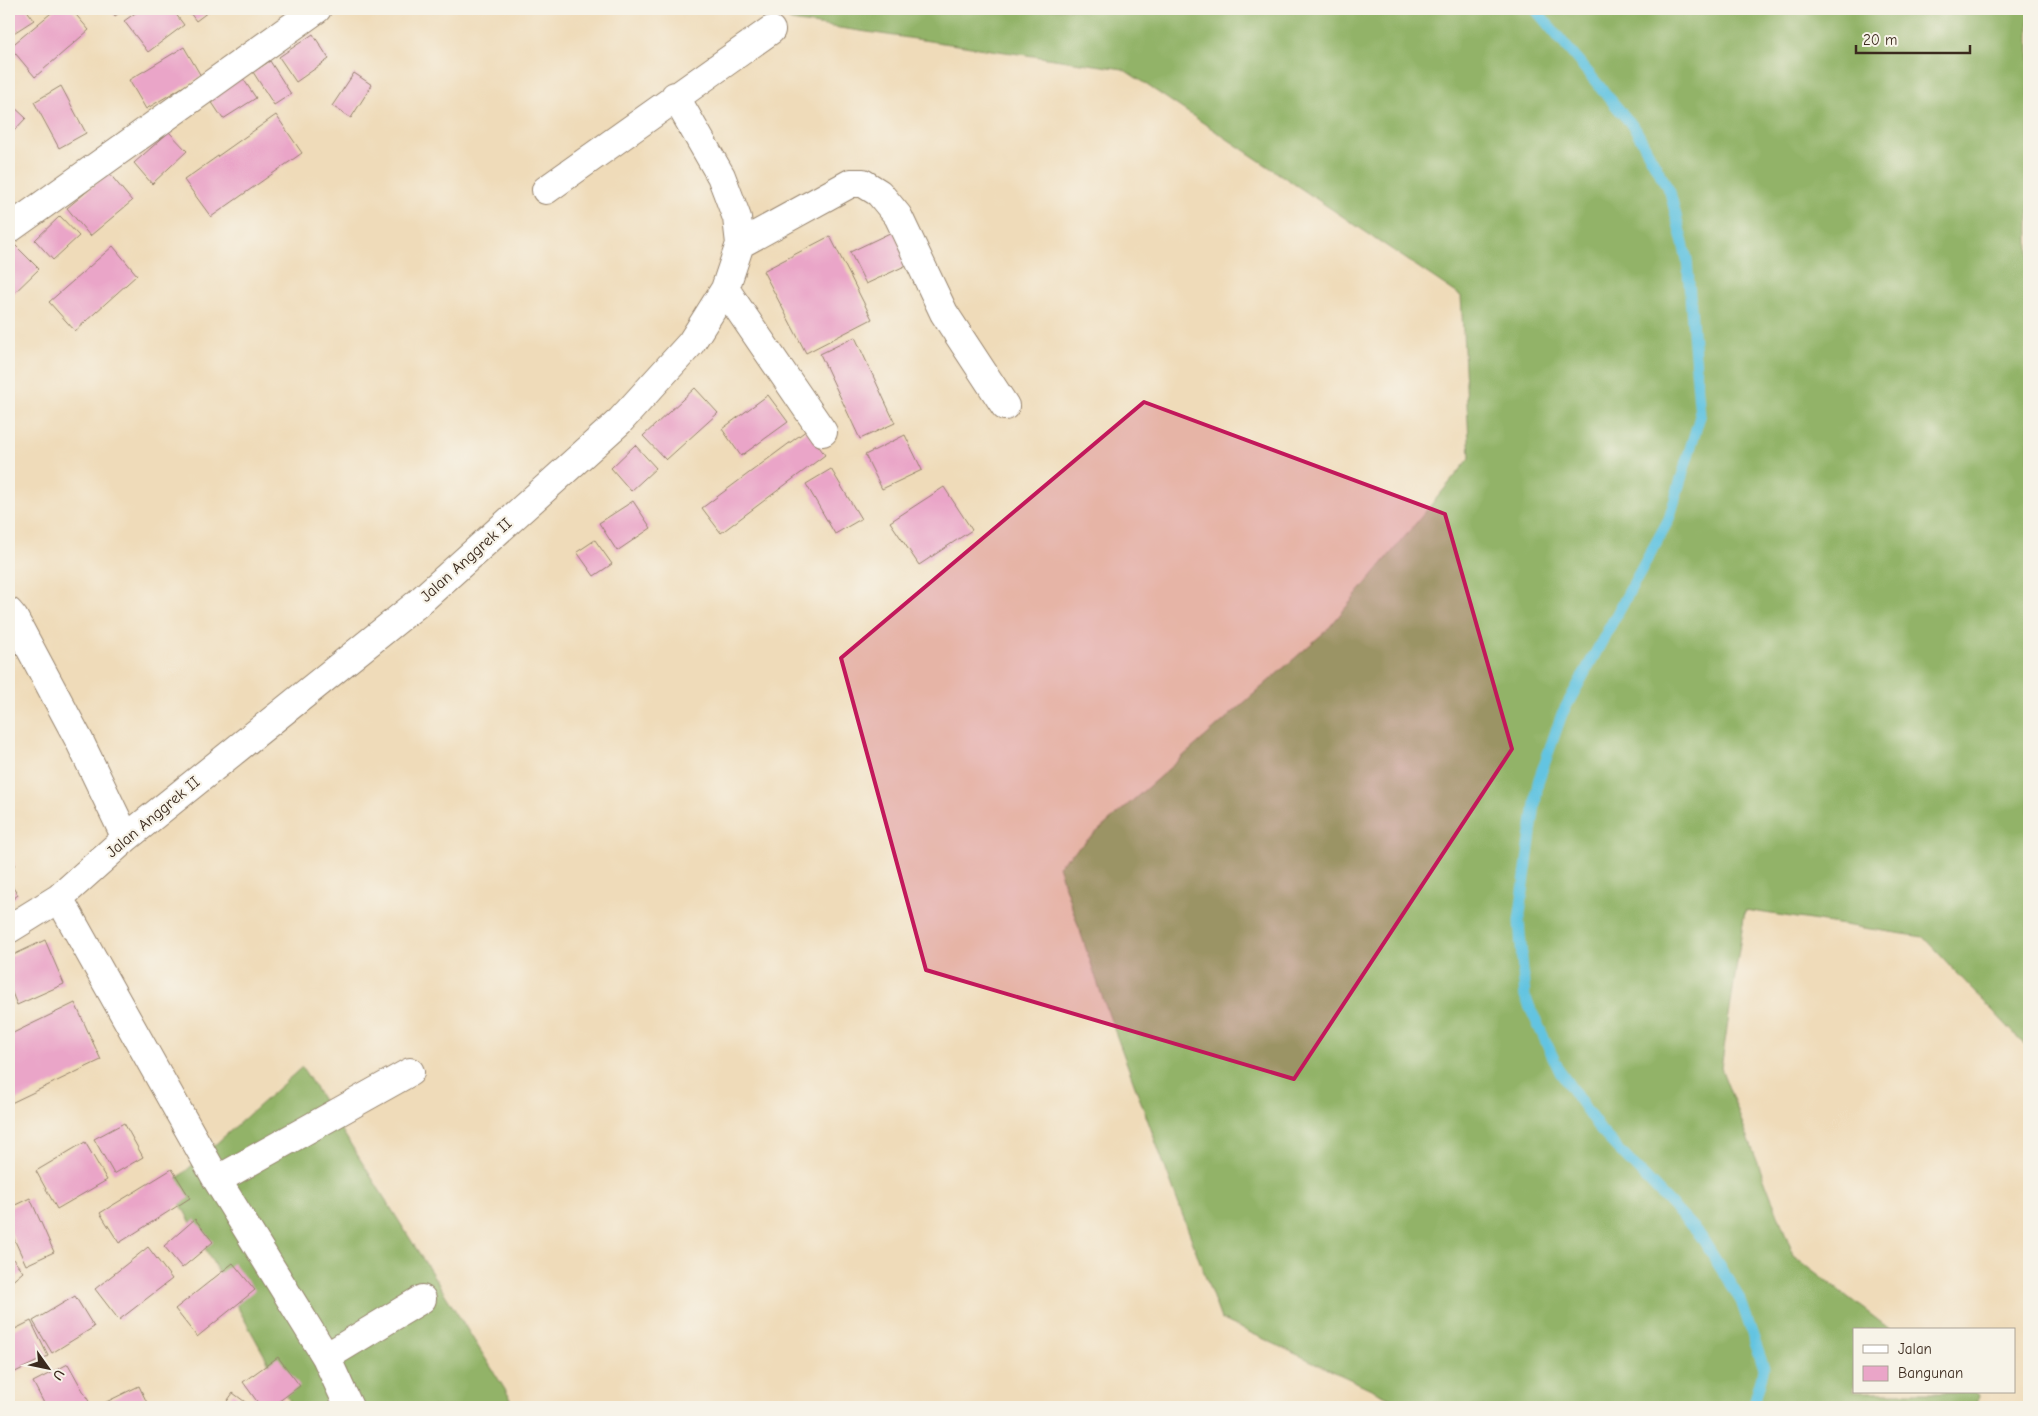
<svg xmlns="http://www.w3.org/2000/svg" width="2038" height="1416" font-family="'Comic Neue',sans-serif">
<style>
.forest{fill:#92b367;stroke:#666e42}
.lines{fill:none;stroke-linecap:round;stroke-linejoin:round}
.stream{stroke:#63c4e1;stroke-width:11}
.building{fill:#eaa5c8}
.minor-casing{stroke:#95826c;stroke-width:30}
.minor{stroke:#fff;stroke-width:28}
.marked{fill:#c2185b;fill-opacity:0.2;stroke:#c2185b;stroke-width:4;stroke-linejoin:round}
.labels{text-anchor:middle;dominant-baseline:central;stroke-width:4.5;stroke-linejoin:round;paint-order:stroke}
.street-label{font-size:16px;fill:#3b2a1e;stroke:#f7f3e8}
</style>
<rect width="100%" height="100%" fill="#f7f3e8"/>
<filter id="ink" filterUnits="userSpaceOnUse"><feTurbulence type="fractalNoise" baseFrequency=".02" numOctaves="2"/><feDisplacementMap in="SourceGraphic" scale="10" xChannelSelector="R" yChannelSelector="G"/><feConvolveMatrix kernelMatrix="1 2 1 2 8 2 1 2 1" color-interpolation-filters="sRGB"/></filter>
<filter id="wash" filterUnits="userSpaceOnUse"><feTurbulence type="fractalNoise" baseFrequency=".0096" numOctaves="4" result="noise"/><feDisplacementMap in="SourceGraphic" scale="20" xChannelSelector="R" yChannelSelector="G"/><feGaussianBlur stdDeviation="1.12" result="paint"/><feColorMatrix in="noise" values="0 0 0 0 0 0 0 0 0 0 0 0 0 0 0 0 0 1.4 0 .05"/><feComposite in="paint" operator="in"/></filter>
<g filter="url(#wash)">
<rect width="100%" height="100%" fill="#efdbb9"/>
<path class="forest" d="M778,9H2029V1049L1923,937L1745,910L1721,1068L1794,1256L1891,1330H1854V1392H1974L1978,1395L1976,1407H1399V1402L1221,1319L1103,999L1058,866L1328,629L1470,458L1461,296L1123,69L791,21Z
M302,1067L516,1407H293L170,1185Z"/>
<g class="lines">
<path class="stream" d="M1535,9L1636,130L1670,192L1687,259L1700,416L1669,519L1562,714L1538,782L1519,921L1525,997L1560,1072L1601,1131L1700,1235L1741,1301L1764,1368L1753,1407"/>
</g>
<g id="blocks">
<path class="building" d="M9,9H26L34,20L9,36Z
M56,9H71L89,30L35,77L10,47Z
M110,9H125L115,16Z
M141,9H172L184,25L148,52L124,21Z
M187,9H212L196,21Z
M313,34L329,59L296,82L279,57Z
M184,47L201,76L146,109L129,80Z
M270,61L291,94L274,105L253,72Z
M354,73L372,85L351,118L332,106Z
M242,77L256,98L223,119L209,98Z
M61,86L86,133L59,148L34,102Z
M11,104L26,118L9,136V106Z
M276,115L302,153L211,217L184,180Z
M169,132L187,151L152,184L134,163Z
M109,173L132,201L90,236L67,208Z
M60,216L79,236L53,260L35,240Z
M894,231L909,264L866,284L850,252Z
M830,236L872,319L806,353L763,271Z
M12,242L39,269L9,298V246Z
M113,246L137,275L75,331L49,302Z
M855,337L895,423L860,439L820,354Z
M695,388L718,413L666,460L643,436Z
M768,395L788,422L741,456L722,429Z
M807,430L825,455L721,533L702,508Z
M905,435L922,470L882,489L865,455Z
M635,445L656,468L631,491L611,468Z
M831,469L861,519L835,534L806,484Z
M944,487L972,530L919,565L890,522Z
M633,501L651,528L617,551L599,523Z
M595,540L612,564L594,576L577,552Z
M9,852L15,865L9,867Z
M9,882L18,895L9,902Z
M45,940L64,984L17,1005L9,985V957Z
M75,1003L101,1060L9,1104V1035Z
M124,1123L143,1157L114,1174L94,1139Z
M85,1142L107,1180L57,1209L36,1171Z
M172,1169L190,1198L119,1243L100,1213Z
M30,1198L54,1252L26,1265L9,1228V1208Z
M195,1219L213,1242L182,1268L164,1246Z
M148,1247L172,1279L119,1320L95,1289Z
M9,1254L23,1272L9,1284Z
M233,1263L255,1290L197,1337L175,1309Z
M75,1296L94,1327L52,1353L33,1321Z
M31,1321L48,1356L9,1375V1332Z
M278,1357L300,1386L271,1407H261L243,1382Z
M68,1364L92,1407H46L33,1382Z
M139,1386L149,1407H100V1405Z
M233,1393L252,1407H223Z"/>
</g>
</g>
<g filter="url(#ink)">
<use href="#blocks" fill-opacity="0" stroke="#95826c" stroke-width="1"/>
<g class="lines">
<defs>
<path id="minor" d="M546,190L771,30
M9,229L317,9
M740,244L851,183H863L879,193L898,216L944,313L1005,406
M725,289L823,432
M9,612L14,618L79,740L126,838
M59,898L217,1180L326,1357L349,1407
M9,929L59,898L126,838L417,604L620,421L691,343L725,289L740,244L737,218L721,176L675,96
M217,1180L410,1072
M326,1357L422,1299"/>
</defs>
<use href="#minor" class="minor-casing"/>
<use href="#minor" class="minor"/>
</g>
</g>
<path class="marked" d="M1144,402L1445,514L1512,749L1294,1079L926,970L841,658Z"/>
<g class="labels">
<g class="street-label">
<text transform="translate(466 560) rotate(-42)">Jalan Anggrek II</text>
<text transform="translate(153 817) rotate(-40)">Jalan Anggrek II</text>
</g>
</g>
<rect width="2038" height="1416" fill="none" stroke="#f7f3e8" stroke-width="30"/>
<rect x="1853" y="1328" width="162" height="65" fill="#f7f3e8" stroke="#aca397"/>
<rect x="1863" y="1345" width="25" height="8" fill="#ffffff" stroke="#aca397"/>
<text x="1898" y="1354" font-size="15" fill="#3b2a1e">Jalan</text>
<rect x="1863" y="1366" width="25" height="15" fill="#eaa5c8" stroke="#aca397"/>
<text x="1898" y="1378" font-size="15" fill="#3b2a1e">Bangunan</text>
<g transform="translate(48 1368) rotate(123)" stroke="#f7f3e8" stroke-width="4" paint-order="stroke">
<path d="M0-4L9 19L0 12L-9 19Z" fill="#3b2a1e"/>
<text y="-8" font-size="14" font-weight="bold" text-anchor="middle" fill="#3b2a1e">U</text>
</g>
<path d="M1856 45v8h114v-8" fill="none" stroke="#3b2a1e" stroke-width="2.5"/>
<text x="1863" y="45" font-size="15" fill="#3b2a1e" stroke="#f7f3e8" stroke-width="4" paint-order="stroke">20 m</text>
</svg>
